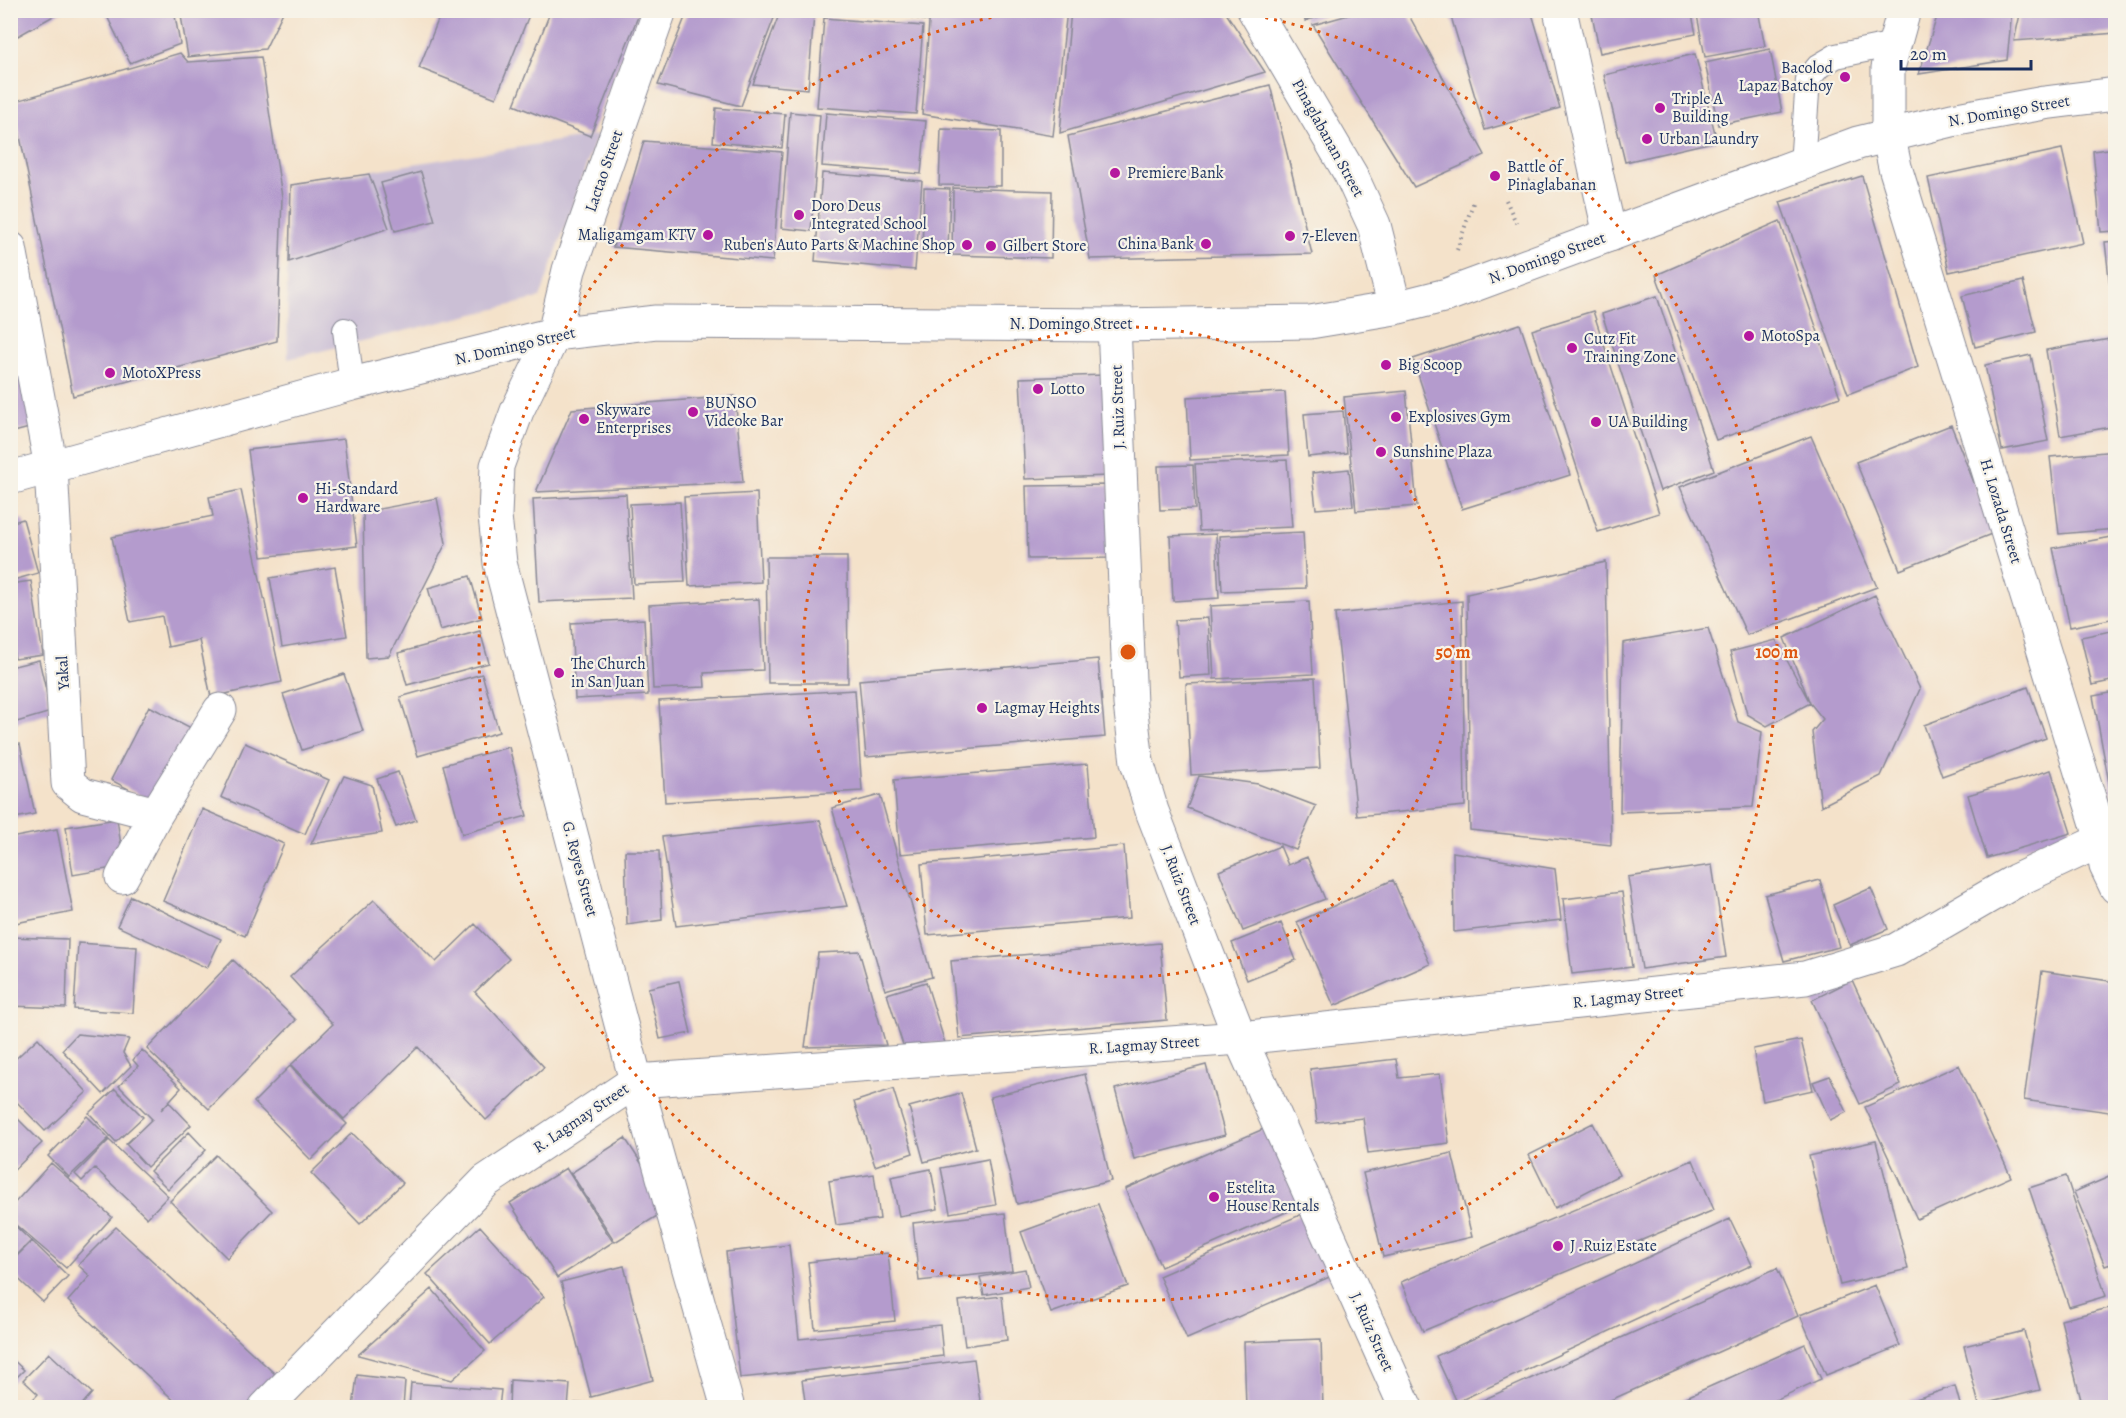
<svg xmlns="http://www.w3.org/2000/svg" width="2126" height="1418" font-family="Alegreya,serif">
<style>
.industrial{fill:#cbbfd5}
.building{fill:#b49bcd}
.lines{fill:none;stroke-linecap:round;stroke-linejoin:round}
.service-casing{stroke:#888894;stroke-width:26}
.minor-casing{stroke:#888894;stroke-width:35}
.tertiary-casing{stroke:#888894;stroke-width:35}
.secondary-casing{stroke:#888894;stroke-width:35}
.path{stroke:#888894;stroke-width:4;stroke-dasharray:1.5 4.5;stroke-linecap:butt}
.service{stroke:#fff;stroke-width:24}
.minor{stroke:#fff;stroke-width:33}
.tertiary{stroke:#fff;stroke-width:33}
.secondary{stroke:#fff;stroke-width:33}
.ring{fill:none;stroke:#de5710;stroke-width:3;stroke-dasharray:3 6}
.poi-dot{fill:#b5179e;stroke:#f7f3e8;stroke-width:2}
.labels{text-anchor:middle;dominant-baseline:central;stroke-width:4.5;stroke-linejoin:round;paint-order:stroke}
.poi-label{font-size:16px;fill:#1b2f5e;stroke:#f7f3e8;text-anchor:start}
.street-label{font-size:16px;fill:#1b2f5e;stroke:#f7f3e8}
.centre{fill:#de5710;stroke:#f7f3e8;stroke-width:3}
.ring-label{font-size:18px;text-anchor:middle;font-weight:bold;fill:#de5710;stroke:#f7f3e8;stroke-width:4.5;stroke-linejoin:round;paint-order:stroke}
</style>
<rect width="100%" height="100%" fill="#f7f3e8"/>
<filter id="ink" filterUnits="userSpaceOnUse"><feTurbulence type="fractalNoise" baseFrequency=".0167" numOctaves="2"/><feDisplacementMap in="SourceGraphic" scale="12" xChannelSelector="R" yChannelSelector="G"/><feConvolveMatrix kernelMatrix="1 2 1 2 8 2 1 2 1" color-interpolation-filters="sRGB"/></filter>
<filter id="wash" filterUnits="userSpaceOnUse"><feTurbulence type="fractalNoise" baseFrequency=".008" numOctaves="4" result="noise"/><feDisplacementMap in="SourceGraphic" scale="24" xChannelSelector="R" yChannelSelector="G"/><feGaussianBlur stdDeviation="1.35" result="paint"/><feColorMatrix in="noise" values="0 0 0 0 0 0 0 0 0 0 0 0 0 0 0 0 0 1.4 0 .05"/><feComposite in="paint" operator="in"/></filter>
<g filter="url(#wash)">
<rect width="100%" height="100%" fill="#f4e2ca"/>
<path class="industrial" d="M597,135L540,298L288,359L286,184Z"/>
<g id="blocks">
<path class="building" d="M10,10H64L18,36L10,23Z
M104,10H174L180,44L130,63Z
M180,10H284L265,49L188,57Z
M442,10H531L496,98L419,68Z
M551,10H632L639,14L590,136L514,105Z
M688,10H777L741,106L658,85Z
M884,10H929L928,21L884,11Z
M930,10H1067L1053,136L922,114Z
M1071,10H1224L1265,72L1060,133Z
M1302,10H1337V11L1305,21Z
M1366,10H1406L1485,155L1414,187L1313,25Z
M1449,10H1531L1560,108L1485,130Z
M1591,10H1691L1696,34L1600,53Z
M1696,10H1758L1765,46L1705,57Z
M1939,10H2012L2007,60L1919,74Z
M2021,10H2116V33L2014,41Z
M780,12L814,14L808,89L753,84Z
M824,18L923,26L916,114L817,107Z
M1770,49L1782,112L1718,125L1705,63Z
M180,53L188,62L261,57L282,197L277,341L73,396L13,102Z
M1695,54L1717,141L1625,162L1604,75Z
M1270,85L1312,254L1090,259L1068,136Z
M716,108L785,114L782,148L713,142Z
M790,112L820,115L811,231L781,228Z
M826,113L926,121L921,174L822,166Z
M941,129L1001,131V186L939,185Z
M644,141L782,152L773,261L613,247Z
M2116,148V231L2101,232L2093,151Z
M2062,149L2083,243L1949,272L1928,178Z
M421,172L435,221L395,231L381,183Z
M822,173L922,181L915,270L815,261Z
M369,174L389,228L289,262L291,185Z
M1862,176L1918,367L1848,394L1780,202Z
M924,188L950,189L948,253L922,252Z
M953,188L1052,191L1051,258L952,255Z
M1780,221L1840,397L1716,440L1656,275Z
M2116,241V305H2112L2105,242Z
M2023,281L2036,332L1975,347L1962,296Z
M1657,296L1714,470L1660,491L1602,314Z
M1593,311L1659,513L1598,532L1532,330Z
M1520,324L1570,475L1462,509L1413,359Z
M10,328L37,426L10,433Z
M2116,338V426L2060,436L2046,350Z
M2031,355L2048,441L2002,450L1985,365Z
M1104,375L1108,476L1025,479L1020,378Z
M1406,391L1417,506L1356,511L1344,397Z
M1285,392L1289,455L1190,460L1187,397Z
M735,396L743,482L536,492L572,409Z
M1343,411L1347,453L1308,457L1304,414Z
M1951,425L1994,533L1900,570L1856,462Z
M1811,436L1877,587L1747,635L1680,487Z
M344,439L357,546L262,557L248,450Z
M2116,451V529L2059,534L2050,457Z
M1287,460L1292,527L1199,531L1195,464Z
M1193,465L1195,509L1160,510L1158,466Z
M1349,469L1353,506L1316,509L1312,473Z
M1110,485L1112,558L1028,559L1026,486Z
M241,490L282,682L211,697L199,640L168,647L162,616L130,622L112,537L213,516L209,497Z
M757,493L761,582L689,586L684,497Z
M626,494L632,598L539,602L533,499Z
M437,498L446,543L389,656L366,658L363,512Z
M680,502L685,582L634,584L630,504Z
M23,519L38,573L10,581V523Z
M1303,532L1306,588L1222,591L1219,536Z
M1216,534L1219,598L1173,601L1170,536Z
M2116,536V618L2070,627L2053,548Z
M766,557H847L848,683H768Z
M1606,562L1611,845L1470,830L1467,594Z
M335,567L347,636L282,647L270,578Z
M470,576L482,618L440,630L428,588Z
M31,581L43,655L15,659L10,632V584Z
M1875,595L1920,689L1881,776L1821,806L1812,732L1823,719L1810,703L1767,726L1747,714L1730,652L1776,640L1810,703L1784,638Z
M759,599L763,670L704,673L705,687L653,689L649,605Z
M1309,601L1313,674L1214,679L1210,606Z
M1462,601L1465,806L1357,816L1335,614Z
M1208,618L1211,675L1179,677L1175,620Z
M644,619L648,695L575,699L571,623Z
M1708,628L1738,722L1762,732L1753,807L1620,812L1623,643Z
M2116,630V680L2092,685L2081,637Z
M480,631L489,663L407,685L398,653Z
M1098,659L1105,737L866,757L859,680Z
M39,660L51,712L10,724V667Z
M344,674L363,731L302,750L283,694Z
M482,674L499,732L418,756L400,697Z
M1315,678L1320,768L1191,775L1186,684Z
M2028,687L2046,738L1942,776L1924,725Z
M855,690L862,791L665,802L659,701Z
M2116,692V810H2114L2093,696Z
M149,706L195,730L157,804L111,780Z
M245,743L329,780L305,834L221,797Z
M20,744L35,814L10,819V746Z
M509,747L527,816L462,834L443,765Z
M1088,764L1094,837L900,854L894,780Z
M2051,770L2071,833L1987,858L1968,795Z
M398,772L416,820L396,827L377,779Z
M344,776L372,785L382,833L311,844Z
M1199,776L1258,784L1316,806L1296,850L1187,808Z
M880,795L932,977L885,990L832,808Z
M202,809L284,844L245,936L163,901Z
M117,819L124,866L73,875L66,827Z
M820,820L847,906L676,926L662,837Z
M57,829L73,912L10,924V838Z
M1124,846L1130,918L927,935L921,864Z
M1280,846L1288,865L1307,857L1325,899L1243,931L1219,871Z
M625,851H659L662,920L627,925Z
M1453,852L1555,869L1561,920L1454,932Z
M1712,865L1726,957L1642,969L1628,877Z
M1393,880L1430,964L1334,1006L1297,922Z
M1820,880L1839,947L1784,961L1765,895Z
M1871,888L1888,929L1850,945L1833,905Z
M1622,892L1632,967L1572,974L1563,899Z
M131,896L221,939L207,968L117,926Z
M374,900L436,962L475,924L509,959L475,992L544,1067L486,1120L418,1047L344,1119L291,1065L333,1024L290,977Z
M1281,923L1296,960L1247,980L1232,943Z
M10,937L68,939L66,1008L10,1006Z
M78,943L137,947L133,1013L74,1009Z
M1160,943L1167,1020L959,1038L951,961Z
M859,951L886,1045L805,1047L818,953Z
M233,960L296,1020L209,1109L147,1049Z
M2042,971L2116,982V1113L2024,1100Z
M1852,980L1901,1085L1860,1104L1812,1000Z
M679,981L691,1033L660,1039L648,988Z
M926,982L945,1043L903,1045L887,994Z
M77,1034L129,1039L123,1053L131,1066L103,1094L62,1050Z
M38,1038L87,1092L45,1131L10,1095V1064Z
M1801,1040L1813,1090L1763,1101L1753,1049Z
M142,1050L181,1088L161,1110L169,1102L191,1125L147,1167L126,1144L152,1119L119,1086L138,1066L133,1060Z
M1396,1059L1399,1078L1440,1074L1449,1143L1368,1153L1363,1118L1317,1123L1310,1069Z
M1206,1065L1225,1135L1134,1159L1115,1089Z
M1959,1065L2011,1177L1917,1219L1865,1107Z
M290,1066L347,1124L311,1160L254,1102Z
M1085,1074L1111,1181L1017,1204L990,1097Z
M1830,1076L1847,1112L1830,1120L1813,1082Z
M115,1089L143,1117L116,1142L89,1113Z
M893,1089L913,1153L875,1166L854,1102Z
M961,1093L976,1148L924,1162L909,1107Z
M10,1111L42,1143L10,1174Z
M87,1116L109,1138L69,1177L48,1156Z
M1593,1123L1619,1175L1555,1208L1529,1155Z
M1268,1127L1302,1205L1161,1267L1125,1189Z
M189,1132L206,1150L168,1189L150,1171Z
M352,1133L403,1183L360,1224L311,1173Z
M625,1138L670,1208L615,1242L571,1173Z
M109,1140L168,1196L147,1218L95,1168L82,1181L75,1174Z
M1876,1141L1908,1269L1840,1285L1809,1156Z
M1452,1153L1472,1237L1383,1257L1363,1173Z
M216,1155L272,1211L227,1258L170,1201Z
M988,1159L996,1205L950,1213L941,1168Z
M1693,1160L1714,1210L1423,1331L1401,1282Z
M51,1163L112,1217L66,1268L10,1220V1208Z
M566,1168L613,1242L557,1278L510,1203Z
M931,1169L938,1209L899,1216L891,1177Z
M874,1174L880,1219L836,1225L829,1181Z
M2116,1174V1262L2105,1266L2074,1192Z
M2066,1176L2106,1296L2069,1307L2029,1188Z
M1098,1204L1128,1286L1051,1313L1021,1232Z
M1307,1212L1334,1275L1187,1339L1159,1276Z
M1005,1213L1012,1271L919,1281L913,1223Z
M1730,1219L1752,1265L1457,1402L1436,1356Z
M10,1221L31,1241L10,1262Z
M480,1226L544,1297L490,1344L427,1274Z
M116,1227L275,1374L244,1408H182L68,1301L90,1276L78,1265Z
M32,1241L68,1276L43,1302L10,1271V1263Z
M789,1245L799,1339L940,1325L943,1356L740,1378L726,1252Z
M888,1253L895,1321L815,1329L808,1262Z
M624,1266L653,1380L591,1397L561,1282Z
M1777,1268L1798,1316L1765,1331L1593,1408H1465Z
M1025,1269L1029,1287L984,1295L980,1277Z
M1875,1285L1900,1346L1826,1375L1800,1315Z
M432,1289L485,1351L452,1380L358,1355Z
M1002,1296L1007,1340L965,1346L959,1301Z
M2109,1308L2116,1335V1408H2083L2061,1320Z
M2024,1331L2040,1390L1979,1405L1964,1346Z
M1321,1339L1323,1408H1246L1244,1342Z
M1805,1344L1821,1379L1758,1408H1662Z
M49,1353L92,1393L79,1408H25L38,1394L23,1380Z
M10,1357L24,1370L10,1384Z
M974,1359L981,1408H806L802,1380Z
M357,1375L405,1381L403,1408H353Z
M510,1380L570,1384L568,1408H509Z
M411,1383L501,1390L499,1408H409Z
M1955,1386L1961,1408H1912L1910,1401Z
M575,1403L615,1406V1408H574Z"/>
</g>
</g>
<g filter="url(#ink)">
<use href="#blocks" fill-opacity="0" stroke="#888894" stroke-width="1.5"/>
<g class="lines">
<defs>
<path id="service" d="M1802,165L1808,79L1819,66L1836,56L1894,44
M345,330L352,384"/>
<path id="minor" d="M1560,10L1610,235
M1888,134L1895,167L2102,840L2106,866L2116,887
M10,248L51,467L68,783L83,795L156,814
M554,334L569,270L660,10
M122,877L156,814L220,710
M265,1408L486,1181L636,1081L1240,1038L1805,978L1896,950L2017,880L2102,840H2116"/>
<path id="tertiary" d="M1888,134V68L1904,10
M1114,325L1130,704L1137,762L1152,811L1240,1038L1406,1408
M554,334L517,411L497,466L495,516L500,563L636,1081L728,1408"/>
<path id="secondary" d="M1254,10L1351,175L1374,225L1395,308
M10,478L352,384L554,334L656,322L1114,325L1310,322L1395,308L1447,295L1858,143L1952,120L2044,103L2116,94"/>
</defs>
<use href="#service" class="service-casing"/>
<use href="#minor" class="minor-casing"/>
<use href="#tertiary" class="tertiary-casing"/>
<use href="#secondary" class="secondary-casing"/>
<path class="path" d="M1528,180L1559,189
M1506,200L1518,227
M1457,250L1473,203"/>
<use href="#service" class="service"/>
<use href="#minor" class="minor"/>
<use href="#tertiary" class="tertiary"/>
<use href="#secondary" class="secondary"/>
</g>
</g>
<g class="ring">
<circle cx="1128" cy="652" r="325"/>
<path d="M1230 11A649 649 0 1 1 1026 11"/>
</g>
<g class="poi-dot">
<circle cx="1845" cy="77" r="6"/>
<circle cx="1660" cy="108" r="6"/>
<circle cx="1647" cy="139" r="6"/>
<circle cx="1115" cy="173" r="6"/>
<circle cx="1495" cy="176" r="6"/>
<circle cx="799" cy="215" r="6"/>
<circle cx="708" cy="235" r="6"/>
<circle cx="1290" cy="236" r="6"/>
<circle cx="1206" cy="244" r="6"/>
<circle cx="967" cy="245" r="6"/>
<circle cx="991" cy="246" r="6"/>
<circle cx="1749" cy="336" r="6"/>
<circle cx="1572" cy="348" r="6"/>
<circle cx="1386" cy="365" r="6"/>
<circle cx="110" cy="373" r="6"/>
<circle cx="1038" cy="389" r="6"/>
<circle cx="693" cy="412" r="6"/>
<circle cx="1396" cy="417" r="6"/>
<circle cx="584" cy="419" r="6"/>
<circle cx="1596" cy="422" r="6"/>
<circle cx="1381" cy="452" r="6"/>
<circle cx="303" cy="498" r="6"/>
<circle cx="559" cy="673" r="6"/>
<circle cx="982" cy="708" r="6"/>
<circle cx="1214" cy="1197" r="6"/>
<circle cx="1558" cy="1246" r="6"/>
</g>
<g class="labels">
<g class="poi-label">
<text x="1833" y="68" text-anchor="end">Bacolod<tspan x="1833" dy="18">Lapaz Batchoy</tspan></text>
<text x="1672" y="99">Triple A<tspan x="1672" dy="18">Building</tspan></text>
<text x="1659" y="139">Urban Laundry</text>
<text x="1507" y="167">Battle of<tspan x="1507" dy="18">Pinaglabanan</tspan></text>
<text x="1127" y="173">Premiere Bank</text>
<text x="811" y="206">Doro Deus<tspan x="811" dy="18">Integrated School</tspan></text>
<text x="696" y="235" text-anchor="end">Maligamgam KTV</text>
<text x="1302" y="236">7-Eleven</text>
<text x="1194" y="244" text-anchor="end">China Bank</text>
<text x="955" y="245" text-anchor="end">Ruben's Auto Parts &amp; Machine Shop</text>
<text x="1003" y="246">Gilbert Store</text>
<text x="1761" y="336">MotoSpa</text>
<text x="1584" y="339">Cutz Fit<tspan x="1584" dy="18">Training Zone</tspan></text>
<text x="1398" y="365">Big Scoop</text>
<text x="122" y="373">MotoXPress</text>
<text x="1050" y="389">Lotto</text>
<text x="705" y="403">BUNSO<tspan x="705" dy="18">Videoke Bar</tspan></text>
<text x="596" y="410">Skyware<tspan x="596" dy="18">Enterprises</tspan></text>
<text x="1408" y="417">Explosives Gym</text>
<text x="1608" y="422">UA Building</text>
<text x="1393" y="452">Sunshine Plaza</text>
<text x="315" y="489">Hi-Standard<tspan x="315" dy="18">Hardware</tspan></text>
<text x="571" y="664">The Church<tspan x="571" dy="18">in San Juan</tspan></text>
<text x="994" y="708">Lagmay Heights</text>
<text x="1226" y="1188">Estelita<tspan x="1226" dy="18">House Rentals</tspan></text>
<text x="1570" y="1246">J .Ruiz Estate</text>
</g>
<g class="street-label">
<text transform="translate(2009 111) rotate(-10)">N. Domingo Street</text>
<text transform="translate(1328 138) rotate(61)">Pinaglabanan Street</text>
<text transform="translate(604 171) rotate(-71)">Lactao Street</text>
<text transform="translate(1547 258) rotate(-20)">N. Domingo Street</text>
<text x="1071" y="324">N. Domingo Street</text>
<text transform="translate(515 346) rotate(-13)">N. Domingo Street</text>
<text transform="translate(1118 407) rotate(-92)">J. Ruiz Street</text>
<text transform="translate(2001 511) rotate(73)">H. Lozada Street</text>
<text transform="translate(63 673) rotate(-93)">Yakal</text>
<text transform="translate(580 869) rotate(75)">G. Reyes Street</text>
<text transform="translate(1181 885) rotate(69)">J. Ruiz Street</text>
<text transform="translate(1628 997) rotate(-6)">R. Lagmay Street</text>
<text transform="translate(1144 1045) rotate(-4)">R. Lagmay Street</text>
<text transform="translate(581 1118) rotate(-34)">R. Lagmay Street</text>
<text transform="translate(1372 1332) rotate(66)">J. Ruiz Street</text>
</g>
</g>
<circle cx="1128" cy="652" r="9" class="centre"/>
<g class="ring-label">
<text x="1453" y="658">50 m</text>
<text x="1777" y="658">100 m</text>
</g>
<rect width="2126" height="1418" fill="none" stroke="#f7f3e8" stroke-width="36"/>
<path d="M1901 60v9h130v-9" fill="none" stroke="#1b2f5e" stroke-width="3"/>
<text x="1910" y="60" font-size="18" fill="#1b2f5e" stroke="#f7f3e8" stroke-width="4.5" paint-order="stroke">20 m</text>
</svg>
